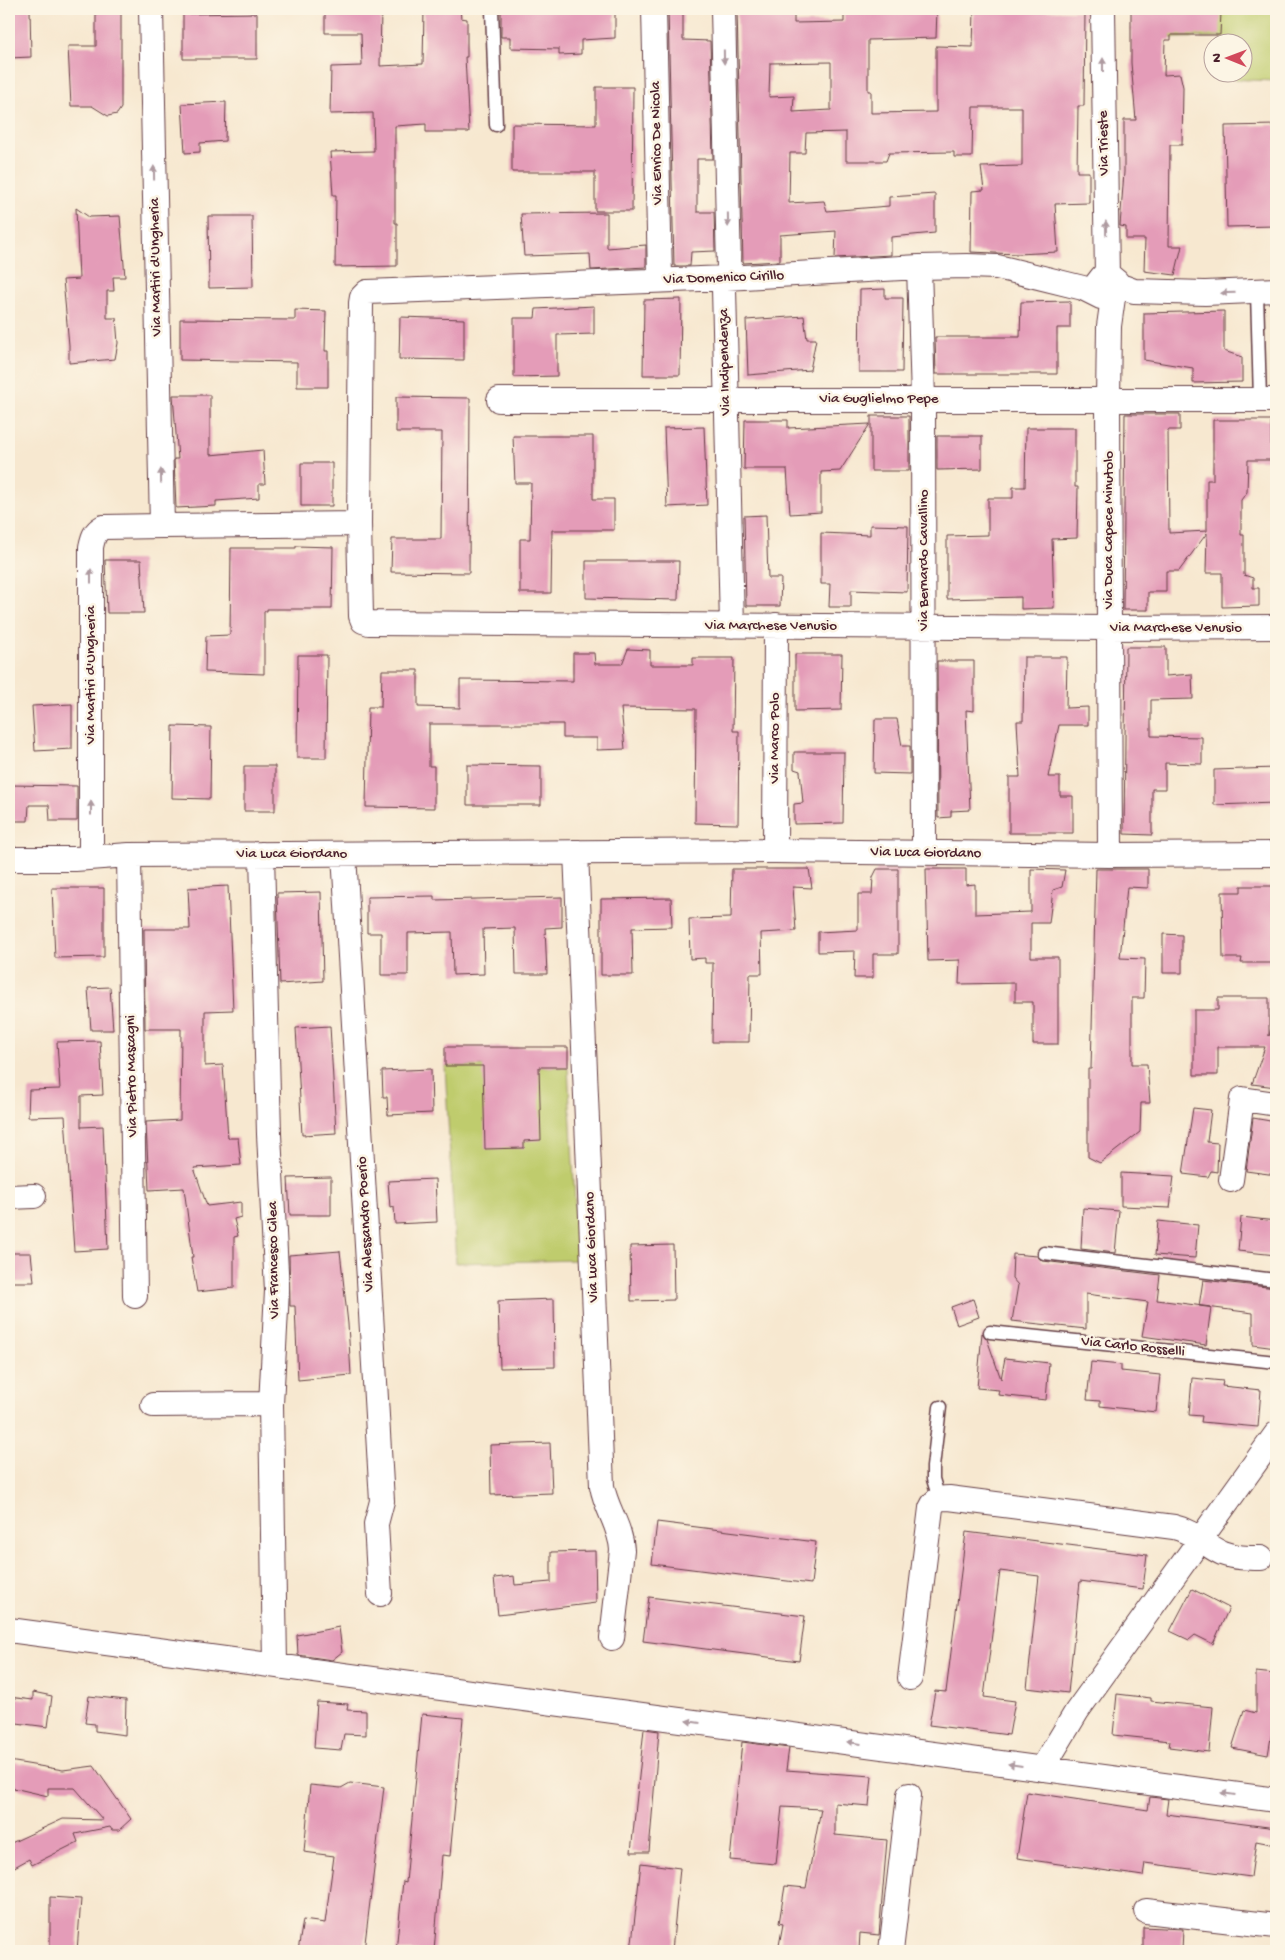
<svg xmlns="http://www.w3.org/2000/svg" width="1285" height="1960" font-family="'Gochi Hand',sans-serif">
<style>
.green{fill:#bfcc6d;stroke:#84764c}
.building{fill:#e49cb8;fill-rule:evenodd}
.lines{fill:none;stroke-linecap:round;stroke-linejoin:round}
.service-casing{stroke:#643d44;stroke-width:15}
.minor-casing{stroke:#643d44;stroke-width:26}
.service{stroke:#fff;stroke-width:12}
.minor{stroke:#fff;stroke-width:24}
.oneway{fill:#ae9aa0}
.labels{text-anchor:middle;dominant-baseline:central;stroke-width:5;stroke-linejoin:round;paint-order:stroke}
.street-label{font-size:15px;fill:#4a1f2b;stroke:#fcf5e5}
</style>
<rect width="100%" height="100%" fill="#fcf5e5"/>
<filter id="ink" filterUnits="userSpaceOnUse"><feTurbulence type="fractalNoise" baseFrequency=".02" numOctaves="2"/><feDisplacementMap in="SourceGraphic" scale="10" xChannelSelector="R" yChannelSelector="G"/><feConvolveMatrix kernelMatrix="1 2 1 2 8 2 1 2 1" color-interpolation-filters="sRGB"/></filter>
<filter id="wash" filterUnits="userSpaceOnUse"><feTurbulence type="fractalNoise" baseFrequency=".0096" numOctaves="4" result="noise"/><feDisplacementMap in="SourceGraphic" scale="20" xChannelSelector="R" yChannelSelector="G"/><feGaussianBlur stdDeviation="1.12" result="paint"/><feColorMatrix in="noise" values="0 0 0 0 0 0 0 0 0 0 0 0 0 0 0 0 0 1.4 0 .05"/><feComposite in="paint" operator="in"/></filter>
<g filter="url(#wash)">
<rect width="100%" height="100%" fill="#f7e8d0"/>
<path class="green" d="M1171,9H1276V81L1224,79L1223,73L1242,72V42H1222L1221,37L1170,38Z
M445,1066L568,1067L578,1260L456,1263Z"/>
<g id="blocks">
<path class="building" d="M9,9H30L31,57L9,58Z
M96,9H121V108L117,114L108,116L92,106H71L68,46H96Z
M325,9H381L380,66L423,64L424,9H460L461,18L467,19V57H465L469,132H426V124L395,126V223H397V266L335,267L336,195H333L330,152L374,151L373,113L330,114L331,67L362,66L361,33H325Z
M501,9H615V38L581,40V54L559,55V49L510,48V37H501Z
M668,9H683V40L710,41L713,159H697V212H714L715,251L691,252L690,266H674Z
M737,9H794V23L844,22V9H937L936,38L868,40V91H871V113L936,112V46L973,47L974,10L1085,11L1084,106H1078L1077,172H1089V203L1055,204L1058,252L1018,254L971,252L972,191L984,190L981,167L1022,166V107H973L972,157H954V152L889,153L886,161H846V132L806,133L805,153H790L789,203L824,201L827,211L889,206V197L935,194V233L891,237V255L835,258L836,231L780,235V261L743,263ZM831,62V110L793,112L794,96L769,97L770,63Z
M1131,9L1221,12L1220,35H1171V40H1165L1164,75L1180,74L1183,87L1182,145H1170L1169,246H1182L1175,275L1144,271L1145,239H1126V227L1120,226L1124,172V120H1136L1131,63Z
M257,13V59H183V14Z
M596,87H633L632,211H595V172H512V124L596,125Z
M226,102L225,141L200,143V152L185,153L182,104Z
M1276,125V226L1227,227L1225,126Z
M76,208L89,217L120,216L125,277H113L114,291H107V318H116L118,343L115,359L69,363V345L63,280L79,279Z
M607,213V248L646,245V267L591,270L590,254L524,256L521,214Z
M208,216H252L253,287L209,288Z
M885,289V298H903L902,372H859L860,290Z
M681,299L680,375H643L644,300Z
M1070,301V328H1057V374H936L935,337H1020L1021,302Z
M594,306V334L557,335V376L514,377V318H535L536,309Z
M295,310L326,311L325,351H328V387H297V362L180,360V319L295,320Z
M1224,311V351L1242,357V382L1193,383V368L1144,360V313Z
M804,316L807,339H816L810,370L748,375L746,320Z
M400,317L464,319V360L399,359Z
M173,395H210V455L263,450L265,484H259V498L216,501V506L176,508L174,459H178Z
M396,397L470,398L469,573L391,572L392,539H441L442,432H396Z
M1125,414H1180V430H1168L1169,533L1207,531V480H1213V420H1271V460H1248L1247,492L1241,500V535H1244V575L1253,578V588H1259V606L1222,607V573H1206L1207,533L1179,571H1166V592H1148V610H1123Z
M871,416H909V471H871Z
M745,420H788V428L870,424L840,471L821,472V512L790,514L787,469H744Z
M704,427L707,505L667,507L664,428Z
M1026,428H1075V487H1078L1077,538L1052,539L1054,608L1021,609V597L947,599V536L988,535V498H1013V487H1025Z
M513,436H593V499H614V530H552L551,593H520V539H530L531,483H515Z
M937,436H982V469L937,470Z
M301,463H332V506H301Z
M766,515L768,578H781L780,606H746L744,516Z
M870,525L908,526L907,592L851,590V607H829L830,584H821V533L870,535Z
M296,546L333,547L332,609H267V611H264V674L205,672L206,636L230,635L231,548H296Z
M105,560H141L144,613H107Z
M586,561H679L678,600L586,598Z
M1126,647H1166V676L1192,674L1193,699L1151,700V736L1202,737V764L1165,763V789H1152V835L1124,834Z
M628,649L650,650V665H693V658H734L733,731H739L738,824L695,823L696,709L621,708L625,749L597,750V738H563V724H429V766H434V808L366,807L368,707H381L382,670H418V707L460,708V680L573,681V653H594L595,664H622Z
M795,654H842L841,710L795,711Z
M298,655H327L326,758H297Z
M1024,657H1067L1066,708L1088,707V725H1059L1048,777H1060V796H1073V833H1009V777H1020L1017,721H1023Z
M937,661H974V711L966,710L970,810L951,811V817L938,818Z
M72,704V749L35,751L32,706Z
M875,719H897L902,746H910V774L874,773Z
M173,726L211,727L210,799L172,798Z
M794,752H844L843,823L794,824V804L803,803L800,771L794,769Z
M467,765L541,766V805H467Z
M244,766H275V811H244Z
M1276,768V803L1214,805V770Z
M9,785L77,786V821H50L49,805H29L28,821H9Z
M732,869H809L812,888L793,887L796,931L761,933L762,974H750L749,1042H712L713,963H705V958L690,959L689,919L731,918Z
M877,869H898V954H873V978H854L855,951L818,952V932L858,930V894H872L873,877Z
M926,869H966V885L975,884V914L1031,912V869L1065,870L1062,887L1053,890L1049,923H1031V957H1058V1044H1033V1002H1015V983L959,984L960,960L928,961Z
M1096,869H1148V888L1127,887L1120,958L1145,959L1144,998H1132V1064H1147L1150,1103H1141L1140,1132L1100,1163L1088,1157V1069H1091Z
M228,886L233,1010L205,1011V1066L223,1065L228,1138H238L241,1165L194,1168L207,1206L241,1202V1217L234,1219L238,1236L234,1237V1288L197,1292L191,1257H193L184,1188L149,1190L146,1122L180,1120L181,1029H145L144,929H190L188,888Z
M1241,886H1276V963H1241L1242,958H1223L1222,892H1241Z
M52,888H104V957L55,958Z
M321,892L323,981L280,984L277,893Z
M434,896V900L562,897V927L545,928L547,974H516L515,928L483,929L484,974L453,975L452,932L408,933V975H381V933H367V897Z
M671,898L672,927L632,928L633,975H601V899Z
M1163,934L1182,935V973H1163Z
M110,987L113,1030H91L88,988Z
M1218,998H1269V1036L1274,1022H1276V1087L1252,1084L1265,1047H1218V1075H1194V1010H1218Z
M330,1026L336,1133L302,1135L296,1028Z
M100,1041L103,1095L81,1096V1127L103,1126L108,1249L74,1251L65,1116L28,1117L29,1090L60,1089L57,1042Z
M445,1047H568V1067H539L541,1140L524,1141V1148L485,1149L483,1066H445Z
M431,1069L432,1113L388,1115L387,1097H383L382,1071Z
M1193,1108L1211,1110L1207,1142L1218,1143L1217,1172L1211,1171L1208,1177L1183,1174Z
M1253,1118L1276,1122V1175L1246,1171Z
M1121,1173L1174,1176L1170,1208L1121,1206Z
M331,1177V1215H290L288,1178Z
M435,1179L437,1222L395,1224L394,1207L390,1208L388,1181Z
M1083,1208L1119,1211L1115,1253L1081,1249Z
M1241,1217L1276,1221V1255L1238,1251Z
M1158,1221L1198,1225L1195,1258L1155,1255Z
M673,1245L674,1300L631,1301L630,1246Z
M340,1251L348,1324L351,1375L298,1380L295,1306H290L289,1255Z
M9,1253H31L34,1282H9Z
M1013,1254L1037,1256L1043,1261L1160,1275L1157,1300L1211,1307L1206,1345L1142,1336L1148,1302L1086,1294V1329L1012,1321L1018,1285L1012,1278Z
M1203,1280L1276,1288V1348L1253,1345V1313L1199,1306Z
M554,1299L555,1367L500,1368L498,1301Z
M973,1299L979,1317L957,1325L951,1307Z
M982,1333L987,1339L1001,1379L1005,1358L1049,1363L1046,1400L998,1395L999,1390L977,1388Z
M1091,1362L1121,1365V1371L1160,1375L1156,1412L1100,1406V1401L1087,1400Z
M1192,1378L1223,1381L1222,1386L1261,1390L1258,1427L1201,1422L1202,1416L1189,1415Z
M550,1443L552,1493L491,1495L490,1445Z
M657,1522L816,1542L811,1584L652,1564Z
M966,1532L1147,1555L1143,1589L1080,1581L1068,1693L1027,1688L1039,1576L1000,1571L984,1697L1015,1701L1009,1735L929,1725L935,1691L946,1692Z
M595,1551L596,1603L498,1615L494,1578L514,1576L515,1585L551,1582V1552Z
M1192,1589L1229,1608L1213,1644L1195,1635L1189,1640L1170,1631Z
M649,1597L805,1616L799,1661L643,1641Z
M339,1627L342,1652L332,1660L298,1655L297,1635Z
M1256,1672L1275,1674V1714L1268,1755L1232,1748L1244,1710L1256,1713Z
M33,1692L52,1696L48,1727L9,1722V1697L33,1700Z
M1117,1694L1151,1698V1701L1213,1707L1209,1752L1169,1747L1170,1741L1113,1735Z
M89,1696L126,1700L125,1735L95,1731V1724L85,1723Z
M317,1702L348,1704L347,1710L366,1711V1735L344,1734L341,1750L314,1748Z
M422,1714L463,1718L450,1856L442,1855L434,1951H396L403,1881L406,1882Z
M644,1729L659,1731L649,1852H631Z
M742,1742L789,1748L786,1770L872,1776L869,1806L835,1803V1835L887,1840L879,1935L860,1933L859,1951H778L783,1924L779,1923L785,1886L806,1888L821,1809L782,1807L776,1864L730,1860Z
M9,1761L63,1770L94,1766L131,1819L119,1830H112L110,1827L75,1834L78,1842L32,1865L29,1859L9,1870V1844L63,1819L103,1820L75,1788H48V1796L9,1787Z
M350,1783L384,1787L364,1951H298L303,1920L325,1923L334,1856L304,1852L310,1785L341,1788Z
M1027,1792L1148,1810L1150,1797L1168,1799L1166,1814L1276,1828V1845L1256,1841L1251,1877L1145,1863L1143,1876L1017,1858Z
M641,1863L680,1868L672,1951H631Z
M50,1897L81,1899L77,1951L50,1950Z
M1143,1927L1183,1929L1182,1951H1143Z"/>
</g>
</g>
<g filter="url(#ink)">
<use href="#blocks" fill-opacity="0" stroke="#643d44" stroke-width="1"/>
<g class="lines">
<defs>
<path id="service" d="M492,9L496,125
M1257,292L1260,400
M1044,1253L1276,1280
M990,1332L1276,1362
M939,1499L933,1479V1467L940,1407"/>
<path id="minor" d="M654,9L660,277
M723,9L729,269L724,288L732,626
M1103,9L1107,277
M919,267L923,399L924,853
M1118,285L1134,291L1205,293L1276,290
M499,400H1276
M359,524L361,616L363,621L369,623L1109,628L1276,627
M162,526L359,524L361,303L362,297L367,292L726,278L919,267L967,266L997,267L1010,270L1083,288L1101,297L1108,299L1115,295L1118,288L1117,282L1111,277H1102L1095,286L1097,295
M775,851L776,625
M576,852L602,1486C606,1509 621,1527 622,1550L612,1638
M262,854L269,1134L277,1291L271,1404L275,1665
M344,854L382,1501L376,1524L380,1594
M129,855L135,1296
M1110,855L1108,401L1109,326L1113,298
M91,857V547C93,538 94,532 103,527L162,526L151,9
M9,859H75L129,855L775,851L1110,855L1276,854
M1231,1180L1242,1099L1276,1104
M9,1197L34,1196
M153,1405L271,1404
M9,1630L1276,1800
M910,1678L931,1508C935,1499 939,1498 949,1498L1174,1527C1193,1531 1206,1546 1222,1553C1235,1558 1248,1558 1261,1558
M1042,1769L1077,1711L1276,1434
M1146,1911L1276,1926
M891,1951L909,1795"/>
</defs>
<use href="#service" class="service-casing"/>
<use href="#minor" class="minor-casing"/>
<use href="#service" class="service"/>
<use href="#minor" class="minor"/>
</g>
<defs><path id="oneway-solid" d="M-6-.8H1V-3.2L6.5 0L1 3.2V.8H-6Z" transform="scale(1.25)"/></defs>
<g class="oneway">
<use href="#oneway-solid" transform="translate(724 57) rotate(89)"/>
<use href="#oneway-solid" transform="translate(1103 65) rotate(-90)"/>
<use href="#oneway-solid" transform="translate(154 173) rotate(-91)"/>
<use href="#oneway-solid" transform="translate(728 220) rotate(89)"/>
<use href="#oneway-solid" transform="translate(1106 228) rotate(-91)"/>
<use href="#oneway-solid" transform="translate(1228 293) rotate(179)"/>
<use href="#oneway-solid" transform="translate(161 476) rotate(-91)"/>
<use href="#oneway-solid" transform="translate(91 576) rotate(-90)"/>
<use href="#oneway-solid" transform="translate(91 808) rotate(-90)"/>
<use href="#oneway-solid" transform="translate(693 1722) rotate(-172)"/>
<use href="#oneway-solid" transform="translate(854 1743) rotate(-172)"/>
<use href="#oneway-solid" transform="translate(1015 1765) rotate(-172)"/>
<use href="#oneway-solid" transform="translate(1228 1794) rotate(-172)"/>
</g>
</g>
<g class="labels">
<g class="street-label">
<text transform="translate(657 143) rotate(-91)">Via Enrico De Nicola</text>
<text transform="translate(1104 143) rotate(-91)">Via Trieste</text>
<text transform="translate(156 267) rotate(-91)">Via Martiri d'Ungheria</text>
<text transform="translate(724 278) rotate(-2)">Via Domenico Cirillo</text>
<text transform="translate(725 362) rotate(-91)">Via Indipendenza</text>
<text x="879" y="399">Via Guglielmo Pepe</text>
<text transform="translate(1109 530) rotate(-90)">Via Duca Capece Minutolo</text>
<text transform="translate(924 560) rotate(-90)">Via Bernardo Cavallino</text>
<text x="771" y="626">Via Marchese Venusio</text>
<text x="1176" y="628">Via Marchese Venusio</text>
<text transform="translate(91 675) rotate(-90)">Via Martiri d'Ungheria</text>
<text transform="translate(775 738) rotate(-90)">Via Marco Polo</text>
<text transform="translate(926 853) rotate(1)">Via Luca Giordano</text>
<text x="292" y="854">Via Luca Giordano</text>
<text transform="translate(132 1076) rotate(-91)">Via Pietro Mascagni</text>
<text transform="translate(366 1224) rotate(-93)">Via Alessandro Poerio</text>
<text transform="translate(592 1247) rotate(-92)">Via Luca Giordano</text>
<text transform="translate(274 1260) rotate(-91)">Via Francesco Cilea</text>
<text transform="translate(1133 1347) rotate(6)">Via Carlo Rosselli</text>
</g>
</g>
<rect width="1285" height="1960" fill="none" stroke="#fcf5e5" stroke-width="30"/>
<g transform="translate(1228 58) rotate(271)"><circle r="24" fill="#fcf5e5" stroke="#b59f9b"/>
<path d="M0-4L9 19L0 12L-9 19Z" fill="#d1495b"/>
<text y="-8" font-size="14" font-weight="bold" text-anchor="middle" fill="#4a1f2b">N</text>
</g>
</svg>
